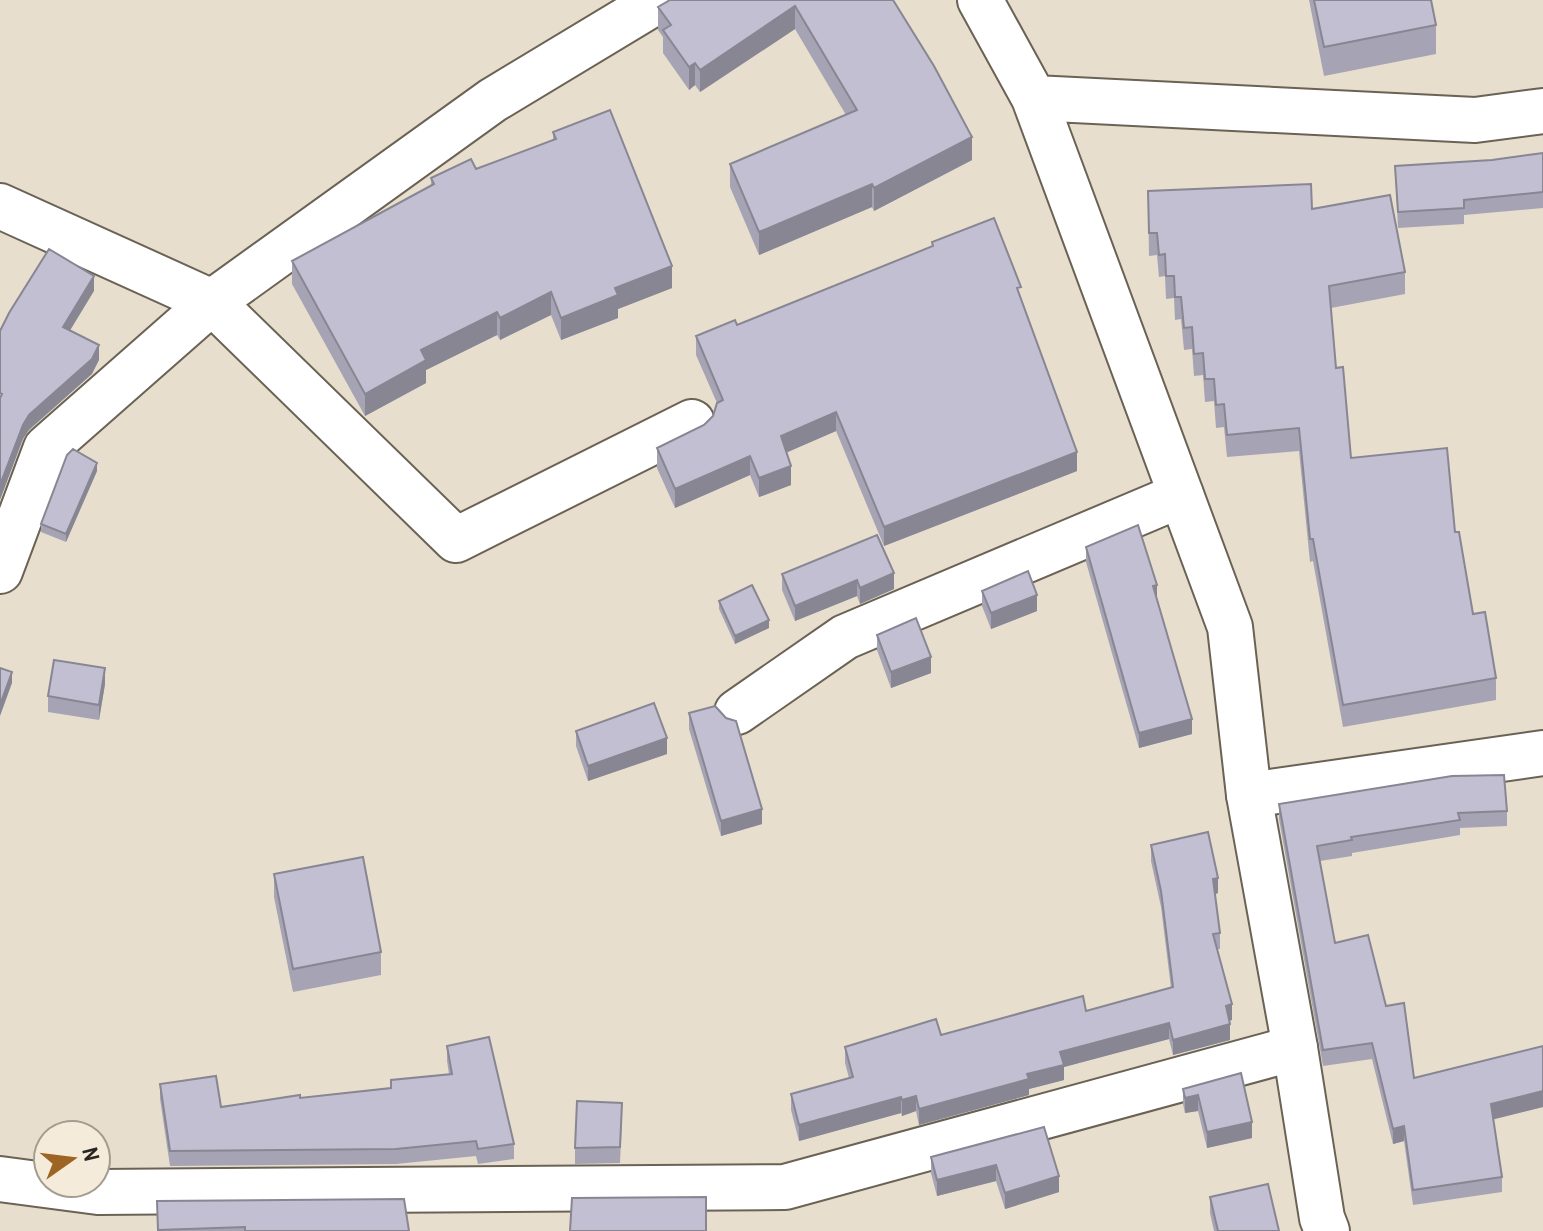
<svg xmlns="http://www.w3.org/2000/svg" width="1543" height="1231" font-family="'Archivo Narrow',sans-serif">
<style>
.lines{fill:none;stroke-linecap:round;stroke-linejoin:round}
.minor-casing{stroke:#6a6254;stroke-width:48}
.tertiary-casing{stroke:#6a6254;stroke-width:48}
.minor{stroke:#fff;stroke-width:44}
.tertiary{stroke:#fff;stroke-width:44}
.wall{fill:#a6a4b4}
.shaded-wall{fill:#878692}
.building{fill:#c1bfd1;stroke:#878692;stroke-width:2}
</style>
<rect width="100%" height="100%" fill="#e7dece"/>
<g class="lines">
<defs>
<path id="minor" d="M0,206L212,302L456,540L692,422
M0,571L46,448L212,302L493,100L659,0
M737,712L845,637L1181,495
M1249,795L1543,753
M0,1179L98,1192L785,1187L1295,1048"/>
<path id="tertiary" d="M980,0L1034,98L1230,627L1249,795L1295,1048L1322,1218L1327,1231
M1034,98L1475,120L1543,111"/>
</defs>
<use href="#minor" class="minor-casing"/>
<use href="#tertiary" class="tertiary-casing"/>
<use href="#minor" class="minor"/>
<use href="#tertiary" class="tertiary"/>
</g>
<path class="wall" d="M893,0L972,160L874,211L872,207L759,255L730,187V164L846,115L795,29L700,92L695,85L689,90L663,53V37L658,30V7Z
M1309,0H1431L1436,25V54L1324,76Z
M553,132L672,288L618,309V318L561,340L551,315L500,340L497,335L426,370V383L365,416L292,284V261L431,186V178L476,169L553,140Z
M1543,153V208L1464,215V224L1398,228L1395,166L1492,160Z
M1148,191L1312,209L1405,272V294L1331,308L1336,368L1351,458L1455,532L1473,614L1496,678V700L1343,727L1313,561L1310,562L1299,451L1227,457L1224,427L1216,428L1214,401L1205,402L1203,375L1194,376L1192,349L1184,350L1181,319L1175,320L1174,298L1166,299L1165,276L1159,277L1157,255L1149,256Z
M932,242L1021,299L1077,471L884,546L836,431L787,452L791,485L759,497L750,475L675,508L657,468V448L704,425L713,416L717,403L696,355V336L737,325L932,246Z
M97,471L66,542L41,532V524Z
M877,535L894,589L860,604L857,596L795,621L782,590V574Z
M1086,547L1157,599L1192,734L1139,748L1086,562Z
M982,591L1037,611L991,629L982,606Z
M719,601L769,628L735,644L719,609Z
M877,635L931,673L891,688L877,650Z
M105,684L99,720L48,712V696Z
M689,713L762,824L721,836L689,729Z
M576,731L667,754L588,781L576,746Z
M1279,804L1507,811V826L1460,828V835L1352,853V856L1320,861L1335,943L1386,1006L1414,1078L1543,1046V1107L1493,1119L1502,1177V1192L1413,1205L1404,1141L1393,1144L1372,1059L1323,1066L1279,819Z
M1151,845L1218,893L1215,894L1220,933V949H1217L1232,1020L1229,1021L1230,1040L1173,1055L1169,1039L1064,1067V1080L1029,1089V1095L919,1125L916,1111L902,1116L901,1113L799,1141L791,1110V1094L849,1078L845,1063V1047L941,1035L1086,1011L1171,988L1161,907L1151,861Z
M274,874L381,952V975L293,992L274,897Z
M447,1046L514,1144V1159L478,1164L476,1156L396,1164L170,1166L160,1099V1084L221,1107L391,1088V1080L449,1074L447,1061Z
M1241,1073L1252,1138L1207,1148L1198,1111L1185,1113L1183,1104V1089Z
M622,1119L620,1163L575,1164V1148Z
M1044,1127L1059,1192L1005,1209L996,1181L937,1196L931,1173V1157Z
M1210,1197L1279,1231H1214L1210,1213Z
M157,1201L409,1231H157Z"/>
<path class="shaded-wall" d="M795,6V29L700,92V70Z
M695,63V85L689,90V67Z
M972,137V160L874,211V188Z
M872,184V207L759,255V232Z
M672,266V288L618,309V318L561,340V318L615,288Z
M94,276V291L63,342V327Z
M551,292V315L500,340V318Z
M497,312V335L426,370V383L365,416V394L421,350Z
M99,345V360L92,374L29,430L23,439L0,500V485L23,425L29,415Z
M836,412V431L781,455V436Z
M1077,452V471L884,546V527Z
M750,456V475L675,508V489Z
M97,463V471L66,542V534Z
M791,466V485L759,497V478Z
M894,573V589L860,604V588Z
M857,580V596L795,621V606Z
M1157,585V599L1153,586Z
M1037,595V611L991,629V613Z
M769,620V628L735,644V636Z
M931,657V673L891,688V672Z
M105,668V684L99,720V705Z
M12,672V683L0,716V705Z
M1192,719V734L1139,748V733Z
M667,738V754L588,781V766Z
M762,809V824L721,836V821Z
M1218,878V893L1213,895V879Z
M1232,1004V1020L1226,1021V1006Z
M1169,1023V1039L1064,1067V1080L1029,1089V1095L919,1125V1109L1027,1074L1060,1052Z
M1230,1024V1040L1173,1055V1040Z
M1543,1091V1107L1491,1120V1104Z
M1198,1095V1111L1185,1113V1098Z
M916,1096V1111L902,1116V1100Z
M901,1097V1113L799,1141V1125Z
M1252,1122V1138L1207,1148V1132Z
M1404,1126V1141L1393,1144V1129Z
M996,1165V1181L937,1196V1180Z
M1059,1176V1192L1005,1209V1193Z"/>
<path class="building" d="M670,0H893L934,66L972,137L874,188L872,184L759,232L730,164L857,110L795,6L700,70L695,63L689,67L663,30L671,25L658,7Z
M1314,0H1431L1436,25L1324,47Z
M610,110L672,266L615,288L618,295L561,318L551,292L500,318L497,312L421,350L426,360L365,394L292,261L434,184L431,178L471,159L476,169L556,139L553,132Z
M1543,153V192L1464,200V208L1398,212L1395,166L1492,160Z
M1311,184L1312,209L1390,195L1405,272L1329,286L1336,368L1343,367L1351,458L1447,448L1455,532H1459L1473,614L1485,612L1496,678L1343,705L1313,539H1310L1299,428L1227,435L1224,404L1216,405L1214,379H1205L1203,353L1194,354L1192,327L1184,328L1181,297H1175L1174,276H1166L1165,254L1159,255L1157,233H1149L1148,191Z
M994,218L1021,287L1017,288L1077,452L884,527L836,412L781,436L791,466L759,478L750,456L675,489L657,448L704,425L713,416L717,403L723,400L696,336L735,320L737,325L933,246L932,242Z
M49,249L94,276L63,327L99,345L92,359L29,415L23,425L0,485V398L2,394L0,393V331L9,313Z
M73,449L97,463L66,534L41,524L67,455Z
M1138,525L1157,585L1153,586L1192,719L1139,733L1086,547Z
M877,535L894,573L860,588L857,580L795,606L782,574Z
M1028,571L1037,595L991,613L982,591Z
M752,585L769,620L735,636L719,601Z
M916,618L931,657L891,672L877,635Z
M54,660L105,668L99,705L48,696Z
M0,668L12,672L0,705Z
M654,703L667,738L588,766L576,731Z
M715,706L726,718L736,721L762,809L721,821L689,713Z
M1504,775L1507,811L1458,813L1460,820L1351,837L1352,840L1317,846L1335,943L1368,935L1386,1006L1404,1003L1414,1078L1543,1046V1091L1491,1104L1502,1177L1413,1190L1404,1126L1393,1129L1372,1043L1323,1050L1279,804L1452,776Z
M1208,832L1218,878L1213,879L1220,933L1213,934L1232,1004L1226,1006L1230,1024L1173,1040L1169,1023L1060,1052L1064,1065L1027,1074L1029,1079L919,1109L916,1096L902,1100L901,1097L799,1125L791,1094L853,1077L845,1047L936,1019L941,1035L1083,996L1086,1011L1173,987L1161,891L1151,845Z
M363,857L381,952L293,969L274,874Z
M489,1037L514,1144L478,1149L476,1141L396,1149L170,1151L160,1084L216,1076L221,1107L300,1095V1098L391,1088V1080L452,1074L447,1046Z
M1241,1073L1252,1122L1207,1132L1198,1095L1185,1098L1183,1089Z
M577,1101L622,1103L620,1147L575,1148Z
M1044,1127L1059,1176L1005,1193L996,1165L937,1180L931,1157Z
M1268,1184L1279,1231H1218L1210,1197Z
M706,1197V1231H570L572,1198Z
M404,1199L409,1231H245V1227L158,1230L157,1201Z"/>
<g transform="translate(72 1159) rotate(76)"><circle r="38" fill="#f5ebdb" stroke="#a39c90" stroke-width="2"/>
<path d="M0-6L14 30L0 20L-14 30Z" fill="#9e6423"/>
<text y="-12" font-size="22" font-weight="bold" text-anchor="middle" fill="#292620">N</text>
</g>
</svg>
